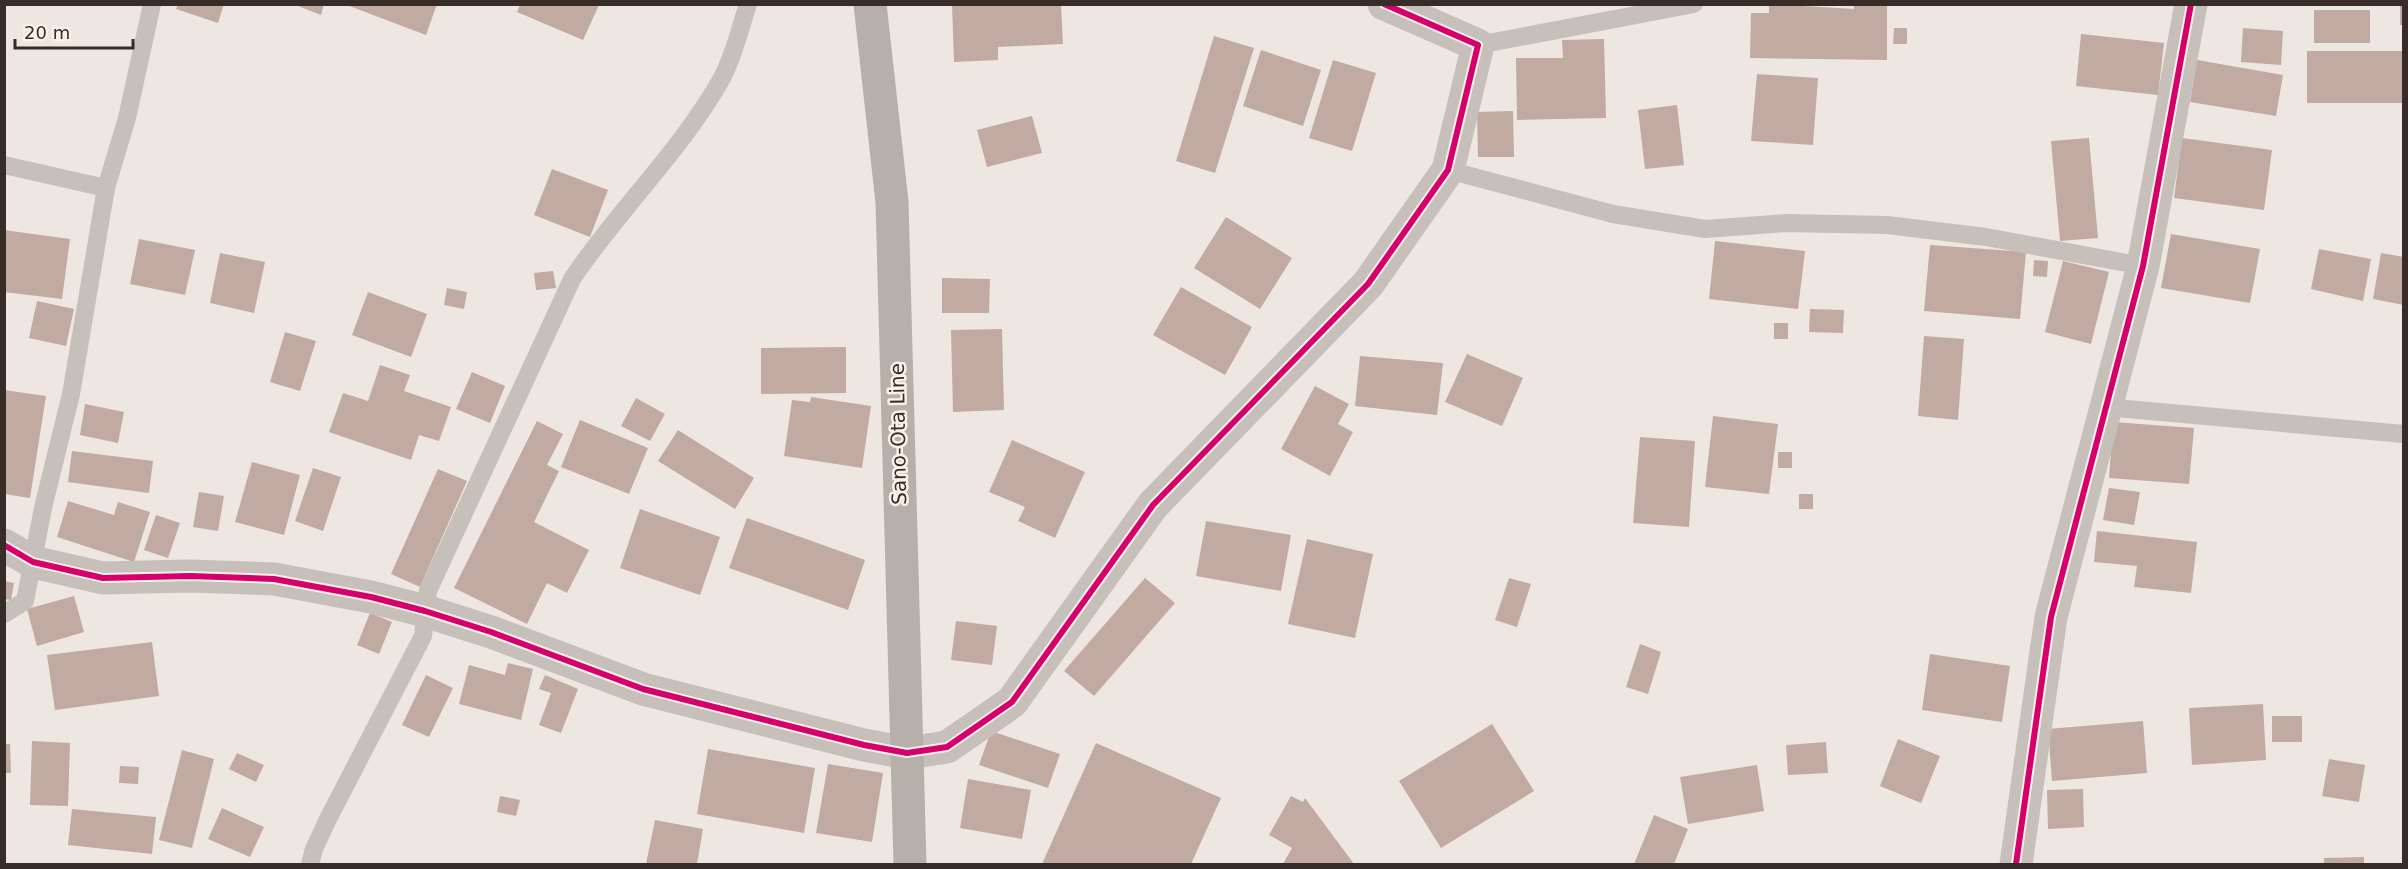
<svg xmlns="http://www.w3.org/2000/svg" width="2408" height="869" font-family="'DejaVu Sans',sans-serif">
<style>
.building{fill:#c1aaa2}
.lines{fill:none;stroke-linecap:round;stroke-linejoin:round}
.service{stroke:#c6bfba;stroke-width:18}
.minor{stroke:#c6bfba;stroke-width:33}
.secondary{stroke:#b7afaa;stroke-width:33}
.cycleway-casing{stroke:#faf1e8;stroke-width:10}
.cycleway{stroke:#d6006c;stroke-width:6}
.labels{text-anchor:middle;dominant-baseline:central;stroke-width:5;stroke-linejoin:round;paint-order:stroke}
.street-label{font-size:20px;fill:#372c28;stroke:#faf1e8}
</style>
<rect width="100%" height="100%" fill="#eee7e1"/>
<path class="building" d="M178,4H224L218,23L176,9Z
M293,4H324L321,15Z
M344,4H437L426,35Z
M952,4H1061L1063,44L998,47V60L954,62Z
M1769,4L1854,9V4H1887V60L1750,58L1751,13H1769Z
M2400,4H2404V25H2400Z
M520,5H599L583,40L517,12Z
M2314,10H2370V43H2314Z
M1894,28H1907V44H1893Z
M2243,28L2283,31L2281,65L2241,62Z
M2081,34L2164,43L2158,95L2076,86Z
M1214,36L1254,48L1215,173L1176,161Z
M1604,39L1606,118L1517,120L1516,58H1563L1562,40Z
M1261,50L1321,70L1303,126L1243,106Z
M2307,51H2404V103H2307Z
M1333,60L1376,73L1352,151L1309,138Z
M2197,60L2283,75L2276,116L2190,102Z
M1757,74L1818,78L1813,145L1751,141Z
M1677,105L1684,165L1645,169L1638,110Z
M1513,111L1514,157H1478L1477,112Z
M1032,116L1042,153L987,167L977,130Z
M2089,138L2098,238L2060,241L2051,141Z
M2182,138L2272,150L2264,210L2174,198Z
M552,169L608,190L590,237L534,215Z
M1226,217L1292,258L1260,309L1194,268Z
M4,230L70,239L62,299L4,292Z
M2171,234L2260,249L2250,303L2161,288Z
M139,239L195,250L185,295L130,284Z
M1715,241L1805,251L1798,309L1709,299Z
M1930,245L2026,252L2020,319L1924,311Z
M2319,249L2371,259L2363,301L2311,289Z
M220,253L265,262L254,313L210,303Z
M2381,253L2404,257V305L2373,299Z
M2034,260L2048,261L2047,277L2033,276Z
M2063,261L2109,272L2091,344L2045,332Z
M553,271L556,288L536,290L534,273Z
M942,278L990,279L989,313H942Z
M1181,287L1252,327L1225,375L1153,335Z
M447,288L467,292L464,309L444,305Z
M368,292L427,314L411,357L352,335Z
M37,301L74,309L66,346L29,338Z
M1810,309L1844,310L1843,333L1809,332Z
M1774,323H1788V339H1774Z
M1002,329L1004,410L953,412L951,330Z
M285,332L316,341L300,391L270,382Z
M1924,336L1964,339L1958,420L1918,416Z
M846,347V393L761,394V348Z
M1467,354L1523,378L1502,426L1445,402Z
M1360,356L1443,363L1437,415L1355,406Z
M380,365L410,375L404,391L451,407L439,441L419,435L411,460L329,432L343,393L368,401Z
M472,372L505,386L490,423L456,409Z
M1315,386L1349,404L1338,424L1353,432L1330,476L1281,449Z
M4,390L46,396L30,498L4,494Z
M811,397L871,406L862,468L784,456L792,400L810,402Z
M636,398L665,414L650,441L621,426Z
M85,404L124,412L118,443L80,435Z
M1713,416L1778,424L1769,494L1705,487Z
M580,420L648,448L629,494L561,467Z
M537,421L563,434L547,465L559,471L534,522L589,550L567,593L547,583L527,624L454,588Z
M2113,422L2194,428L2189,484L2109,478Z
M678,430L754,478L735,509L658,461Z
M1640,437L1695,441L1689,527L1633,523Z
M1012,440L1085,472L1055,538L1018,521L1025,507L989,492Z
M72,451L153,461L149,493L68,482Z
M1778,452H1792V468H1778Z
M252,462L300,475L284,535L235,522Z
M313,468L341,477L323,531L295,521Z
M438,469L467,481L420,587L391,574Z
M2109,488L2140,492L2134,525L2103,520Z
M199,492L224,496L218,531L193,527Z
M1799,494H1813V509H1799Z
M68,501L114,515L118,502L150,512L134,562L57,537Z
M640,509L720,537L700,595L620,568Z
M156,515L180,523L168,558L144,550Z
M747,518L865,560L848,610L729,568Z
M1206,521L1291,535L1281,591L1196,576Z
M2097,531L2197,542L2191,593L2134,587L2137,566L2094,562Z
M1307,539L1373,554L1355,638L1288,624Z
M1145,578L1175,603L1094,696L1064,671Z
M1509,578L1531,584L1517,627L1495,620Z
M4,581L14,583L11,600L4,599Z
M74,596L84,632L37,646L27,609Z
M370,613L392,622L379,654L357,645Z
M956,621L997,626L992,665L951,660Z
M152,642L159,696L55,710L47,655Z
M1640,644L1661,652L1648,694L1626,687Z
M1930,654L2010,666L2002,722L1922,710Z
M508,663L533,669L521,720L459,704L469,665L505,675Z
M426,675L453,688L429,737L402,725Z
M545,675L578,689L561,733L539,725L551,693L539,689Z
M2263,704L2266,760L2192,765L2189,708Z
M2272,716H2302V742H2272Z
M2143,721L2147,773L2052,781L2048,729Z
M1492,724L1534,791L1441,848L1399,781Z
M991,731L1060,754L1048,788L979,765Z
M1898,739L1940,756L1921,803L1880,786Z
M32,741L70,743L68,806L30,805Z
M1826,742L1828,773L1788,775L1786,745Z
M1096,743L1221,798L1191,864H1042Z
M4,744H10L11,773H4Z
M708,749L815,768L804,833L697,814Z
M182,750L214,759L192,848L159,840Z
M237,753L264,765L256,782L229,769Z
M2329,759L2365,765L2359,802L2322,796Z
M828,764L883,773L872,842L816,833Z
M1757,765L1764,811L1688,824L1680,777Z
M120,766L139,767L138,784L119,783Z
M968,779L1031,790L1022,839L960,828Z
M2083,789L2084,827L2048,829L2047,790Z
M500,796L520,800L516,816L497,812Z
M1291,796L1303,802L1305,798L1354,864H1283L1292,848L1269,835Z
M222,808L264,827L250,857L208,839Z
M72,809L156,817L152,854L68,845Z
M1654,815L1688,829L1674,864H1634Z
M655,820L703,829L697,864H646Z
M2364,857V864H2324V858Z"/>
<g class="lines">
<path class="service" d="M1478,45L1694,4
M4,165L106,188
M1448,170L1613,214L1705,229L1787,223L1887,225L1986,237L2143,266
M2105,407L2404,434
M4,614L25,601L43,508L71,394L106,188L127,118L152,4
M310,864L314,849L329,817L423,636L428,591L572,279C618,210 681,151 722,78C734,55 740,29 748,4"/>
<path class="minor" d="M4,545L33,562L103,578L190,576L274,579L371,597L425,611L491,632L643,689L864,745L907,753L947,747L1012,702L1153,505L1368,284L1448,170L1478,45L1384,4
M2016,864L2051,617L2143,266L2191,4"/>
<path class="secondary" d="M870,4L892,202L910,864"/>
<defs>
<path id="cycleway" d="M4,545L33,562L103,578L190,576L274,579L371,597L425,611L491,632L643,689L864,745L907,753L947,747L1012,702L1153,505L1368,284L1448,170L1478,45L1384,4
M2016,864L2051,617L2143,266L2191,4"/>
</defs>
<use href="#cycleway" class="cycleway-casing"/>
<use href="#cycleway" class="cycleway"/>
</g>
<g class="labels">
<g class="street-label">
<text transform="translate(898 434) rotate(-91)">Sano-Ota Line</text>
</g>
</g>
<rect width="2408" height="869" fill="none" stroke="#372c28" stroke-width="12"/>
<path d="M15 39v9h118v-9" fill="none" stroke="#372c28" stroke-width="3"/>
<text x="24" y="39" font-size="18" fill="#372c28" stroke="#faf1e8" stroke-width="4.5" paint-order="stroke">20 m</text>
</svg>
